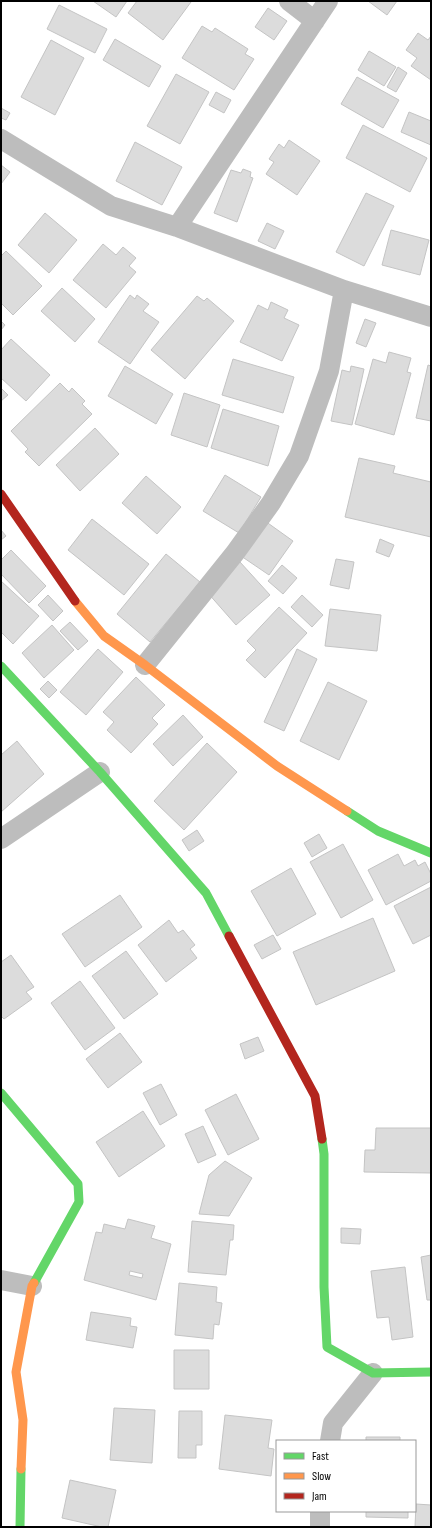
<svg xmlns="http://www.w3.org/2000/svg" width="432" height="1528" font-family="'Sofia Sans Condensed',sans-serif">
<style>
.building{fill:#dcdcdc;stroke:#c4c4c4;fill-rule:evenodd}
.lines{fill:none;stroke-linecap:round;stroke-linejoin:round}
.street{stroke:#bdbdbd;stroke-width:20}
.fast{stroke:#63d668;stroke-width:9}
.slow{stroke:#ff974d;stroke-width:9}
.jam{stroke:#b3261e;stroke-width:9}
</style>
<rect width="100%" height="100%" fill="#fff"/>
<path class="building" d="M93,1H127L116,17Z
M137,1H190L191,2L163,40L128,13Z
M368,1H397L387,15Z
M59,5L107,29L95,53L47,29Z
M268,8L287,21L274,40L255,27Z
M202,26L212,32L215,28L248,49L245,54L254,59L234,90L182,58Z
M418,33L428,40L431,36V80L411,66L417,58L406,50Z
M115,39L161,66L149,87L103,60Z
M51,40L84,58L55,115L21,97Z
M369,51L396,67L384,86L358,70Z
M398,67L407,73L396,92L387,87Z
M176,74L209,92L180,144L147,126Z
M357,77L399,100L383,128L341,104Z
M216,92L231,100L224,113L209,105Z
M1,108L10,113L6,120L1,118Z
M409,112L431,121V145L401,132Z
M363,125L427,158L410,192L346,158Z
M289,140L320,161L297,195L266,174L274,162L269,159L279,144L284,148Z
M135,142L182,167L162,205L116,181Z
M1,165L10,172L1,184Z
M243,169L251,172L250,177L253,178L237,222L214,213L231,170L241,173Z
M366,193L394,206L364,266L336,252Z
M45,213L77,240L49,273L18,245Z
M267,223L284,231L275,249L258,241Z
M391,230L429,240L420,275L382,265Z
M103,244L116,255L123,247L136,258L129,266L136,272L106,308L73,280Z
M6,251L42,286L13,315L1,303V256Z
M62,288L95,319L75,342L41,311Z
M130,295L135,299L137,295L149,304L143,311L159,322L130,364L98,342Z
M197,296L204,301L207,298L234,321L185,379L151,350Z
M271,302L288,310L284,318L299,325L282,361L240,342L258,305L268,310Z
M365,319L376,323L366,347L356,343Z
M1,321L5,325L1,330Z
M11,339L50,375L26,401L1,378V350Z
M389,352L411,358L407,372L411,373L394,435L355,424L373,359L386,363Z
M233,359L294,377L283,413L222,395Z
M428,365L431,366V421L416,418Z
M125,366L173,394L156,424L108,396Z
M351,366L364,369L352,425L331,421L342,370L350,372Z
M60,383L69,392L72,388L85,401L82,404L92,414L39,466L25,452L28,449L11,431Z
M1,388L8,395L1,401Z
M184,393L220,405L207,447L171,435Z
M223,409L279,426L268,466L211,448Z
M95,428L119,454L80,491L56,465Z
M359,458L395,466L393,473L431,482V537L345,517Z
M225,475L261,497L239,533L203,511Z
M146,476L181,507L157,534L122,503Z
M92,519L149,564L124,595L68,550Z
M265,521L293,541L269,575L241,556Z
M1,530L6,536L1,540Z
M380,539L394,545L389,557L376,552Z
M11,550L46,586L29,603L1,574V560Z
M166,554L200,582L150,642L117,614Z
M336,559L354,562L349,589L330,585Z
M240,562L270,595L236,625L207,592Z
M282,565L297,578L283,594L268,581Z
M1,581L39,616L13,644L1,632Z
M48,595L63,611L53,621L38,605Z
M302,595L323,615L312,627L291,607Z
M279,607L307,633L265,678L246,660L256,650L247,641Z
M330,609L381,615L377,651L325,646Z
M70,622L88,641L78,650L60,631Z
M52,625L74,650L44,678L22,653Z
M98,649L123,672L86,715L60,692Z
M297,649L317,659L284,731L264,722Z
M136,677L165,705L152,718L158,724L131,753L107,730L114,722L103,712Z
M48,681L57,690L49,698L40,689Z
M328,682L367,701L339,760L300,741Z
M183,715L203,737L173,766L153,744Z
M17,741L44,774L1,812V755Z
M207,743L237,772L184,830L154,801Z
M197,830L204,841L189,851L182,840Z
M319,834L327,848L312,857L304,843Z
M343,844L373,900L341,918L310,862Z
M398,854L404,866L415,860L418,866L425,862L431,874V881L386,905L368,870Z
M291,868L316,914L277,936L251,891Z
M431,887V935L413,944L394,906Z
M120,895L142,927L85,967L62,934Z
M373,918L395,971L316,1005L293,952Z
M169,920L178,933L183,930L195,945L190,949L197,958L166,982L138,945Z
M273,935L281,949L262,959L254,945Z
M126,951L158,994L124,1019L92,976Z
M11,955L34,987L26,992L32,999L4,1019L1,1016V962Z
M80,981L115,1028L85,1050L51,1003Z
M120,1033L142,1062L108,1088L86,1059Z
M258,1037L264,1051L245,1059L240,1044Z
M161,1084L177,1115L160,1125L143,1093Z
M236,1094L259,1139L228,1155L205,1110Z
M143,1111L165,1146L119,1177L96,1142Z
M203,1126L216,1155L198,1163L185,1134Z
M376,1128H431V1173L364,1172L365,1150H375Z
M225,1161L252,1178L229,1216L199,1214L209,1175Z
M128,1219L155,1226L151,1238L171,1244L156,1300L84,1280L96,1232L102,1233L104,1224L125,1229ZM130,1271L143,1274L142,1278L129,1275Z
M192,1221L234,1225L233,1240H230L226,1275L188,1272Z
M341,1228L361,1229L360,1244L341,1243Z
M431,1255V1300H427L421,1257Z
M405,1267L413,1337L392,1340L389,1317L377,1318L371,1271Z
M179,1283L217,1287L216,1302L222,1303L219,1325L214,1324L213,1339L175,1335Z
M91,1312L131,1318L130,1326L137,1327L133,1348L86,1340Z
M174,1350H209V1389H174Z
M114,1408L155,1410L152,1463L110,1460Z
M179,1411H202V1445H196V1458H178Z
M225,1415L272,1420L268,1448L274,1449L271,1476L219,1469Z
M366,1437H400V1441H366Z
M70,1480L116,1490L108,1527H102L62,1518Z
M416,1504L431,1505V1527H415Z
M366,1511H408V1518L366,1517Z"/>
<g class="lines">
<path class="street" d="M289,1L315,21
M1,139L111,206L177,227L344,290L431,317
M177,227L328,1
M145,665L235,553L271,503L299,456L329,371L344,290
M1,839L100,772
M1,1280L32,1286
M330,1441L333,1423L373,1373
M320,1527V1511"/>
<path class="fast" d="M1,666L100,772L206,893L229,936
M347,811L378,831L431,853
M1,1093L78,1184L79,1202L34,1283
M322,1139L324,1154V1287L327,1347L373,1373L431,1372
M20,1527L21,1469"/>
<path class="slow" d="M75,601L104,636L145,665L277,766L347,811
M21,1469L23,1420L16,1372L32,1286L34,1283"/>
<path class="jam" d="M1,494L75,601
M229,936L315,1096L322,1139"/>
</g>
<rect width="432" height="1528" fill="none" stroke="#000000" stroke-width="4"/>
<rect x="276" y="1440" width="140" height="72" fill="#ffffff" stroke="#999999"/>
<rect x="284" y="1453" width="20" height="6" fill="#63d668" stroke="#999999"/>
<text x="312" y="1460" font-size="12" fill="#000000">Fast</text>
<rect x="284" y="1473" width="20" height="6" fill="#ff974d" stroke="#999999"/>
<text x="312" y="1480" font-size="12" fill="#000000">Slow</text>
<rect x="284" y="1493" width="20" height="6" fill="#b3261e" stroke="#999999"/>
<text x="312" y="1500" font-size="12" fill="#000000">Jam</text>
</svg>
